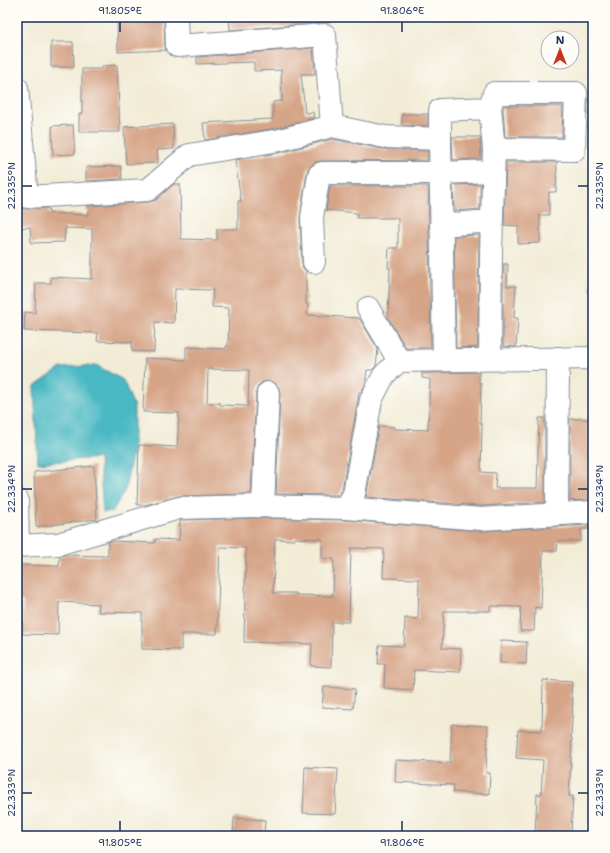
<svg xmlns="http://www.w3.org/2000/svg" width="610" height="853" font-family="'Shantell Sans',sans-serif">
<style>
.water{fill:#4ab8c3;stroke:#327490}
.building{fill:#d6a487;fill-rule:evenodd}
.lines{fill:none;stroke-linecap:round;stroke-linejoin:round}
.minor-casing{stroke:#868e9a;stroke-width:24}
.minor{stroke:#fff;stroke-width:22}
.ticks{fill:none;stroke:#1b2f5e;stroke-width:1.5}
.neatline{fill:none;stroke:#1b2f5e;stroke-width:1.5}
.ticks-label{font-size:10px;text-anchor:middle;fill:#1b2f5e}
</style>
<rect width="100%" height="100%" fill="#fdfcf7"/>
<filter id="ink" filterUnits="userSpaceOnUse"><feTurbulence type="fractalNoise" baseFrequency=".025" numOctaves="2"/><feDisplacementMap in="SourceGraphic" scale="8" xChannelSelector="R" yChannelSelector="G"/><feConvolveMatrix kernelMatrix="1 2 1 2 8 2 1 2 1" color-interpolation-filters="sRGB"/></filter>
<filter id="wash" filterUnits="userSpaceOnUse"><feTurbulence type="fractalNoise" baseFrequency=".012" numOctaves="4" result="noise"/><feDisplacementMap in="SourceGraphic" scale="16" xChannelSelector="R" yChannelSelector="G"/><feGaussianBlur stdDeviation="0.9" result="paint"/><feColorMatrix in="noise" values="0 0 0 0 0 0 0 0 0 0 0 0 0 0 0 0 0 1.4 0 .05"/><feComposite in="paint" operator="in"/></filter>
<g filter="url(#wash)">
<rect width="100%" height="100%" fill="#f2ecd6"/>
<path class="water" d="M593,157V291L591,290V165Z
M96,365L123,380L134,406V445L125,490L112,512H103L99,458L38,463L34,387L61,368Z"/>
<g id="blocks">
<path class="building" d="M117,17H164L165,46L166,50L118,52Z
M229,17H334L328,23H324L230,30Z
M51,42H73L74,67H51Z
M313,48L315,74H301L305,113L313,112L314,118L277,128L205,140L203,123L273,119V102L282,101L281,70L254,71V62L197,64V57Z
M117,65L120,132H79V114H82V69H102V66Z
M588,100H593V115H588Z
M504,106H563L562,137H505L503,109Z
M402,114H428V126L402,125Z
M173,124L174,149L157,150L158,163L126,164L124,127Z
M73,125L75,154L53,155L52,126Z
M452,137H480L481,159L453,160Z
M332,139L383,149L428,151V160L322,161L315,162L312,165L308,168L307,173L300,218L302,263L303,268L306,271V304H308L307,315L359,318L378,349L376,366L372,370H367L365,385L361,392H359L358,400L342,490L339,495L276,494L280,394L279,388L275,383L268,381L262,382L258,386L256,392L251,494L179,496L145,505H137L139,445L177,447L179,413L143,412L145,358L186,360V347L226,349V346H228L229,308L212,307L213,290L175,289L174,323L155,322L154,352L132,351V342L97,341L98,333L24,331L25,312L35,313L36,283H51V277L92,279V229L65,228L64,242L31,243L30,227L17,228V204L21,208L27,209L48,208L49,213L88,215L87,206L149,202L156,200L174,184H180L181,239L217,240V229H238V201H241L235,160L283,152ZM208,369L249,370L248,406L220,405V403H207Z
M506,162H557L556,192H549V215H540V243L518,244V226L504,225Z
M121,166L122,179L86,181V167Z
M480,184V209L454,211L453,185Z
M330,186H428L431,348H406L388,318L390,268H388L389,248H398V218H357V213L326,210Z
M479,235L478,347L456,348L454,236Z
M503,264H508L507,286H516L514,318H518L516,347L503,346Z
M479,372V383H481L480,424H482L481,472L496,473L495,488H537L539,418H545V502L481,506L366,497L379,426L394,427V429L428,430L430,379L422,378V373Z
M570,419H593V463H591L589,500L570,501Z
M94,466L97,519L36,527L34,472Z
M256,518L345,520L480,531L589,525V529H581V541H558L557,551H543L541,608L535,607L534,631H520L521,607L490,606V611H444L442,648L461,649L460,672L414,670L413,690L384,688L385,664H378L379,645L404,646L405,618L418,619L419,579L383,578L384,549L351,548L349,622H332L331,667L311,666L312,644L244,642L246,548L220,547L217,634H181V650L142,649V613L98,612L99,604L59,602L58,635L22,634L23,601H18L20,565L59,566L60,556L65,555L108,556V542L111,541L155,543V539L179,540L180,521L181,520ZM294,538L322,539V558L334,559L333,596L296,595V593H273L275,539L294,540Z
M501,641L527,642L526,664L500,663Z
M543,680L572,682L571,698H573L571,738H572L569,796H573L571,833H563V836H535L537,794L541,795L543,760L516,758L518,730L542,731Z
M324,687L355,689L353,709L322,707Z
M452,724L488,726L486,773H490L489,794L453,792L454,785L395,782L396,760L450,763Z
M305,767L338,769L335,814L303,813Z
M234,818L265,820L264,836H233Z"/>
</g>
</g>
<g filter="url(#ink)">
<use href="#blocks" fill-opacity="0" stroke="#868e9a" stroke-width="1"/>
<g class="lines">
<defs>
<path id="minor" d="M176,17L177,46L325,35L332,126
M17,88L27,197L148,190L189,155L280,140L332,126L385,137L440,139L444,360
M490,108L494,149
M440,139V110L490,108L494,93H576L574,150L494,149L491,253L490,359
M441,225L492,221
M314,262L312,217L319,175L322,173H440L493,171
M368,308L399,361
M17,500L18,546
M263,506L268,393
M346,508L481,519L593,512
M557,514L558,358
M17,546L58,544L179,508L256,506L346,508L354,494L371,400L384,375L399,361L593,358"/>
</defs>
<use href="#minor" class="minor-casing"/>
<use href="#minor" class="minor"/>
</g>
</g>
<path class="ticks" d="M120,22V32M402,22V32M22,186H32M578,186H588M22,489H32M578,489H588M22,793H32M578,793H588M120,821V831M402,821V831"/>
<rect width="610" height="853" fill="none" stroke="#fdfcf7" stroke-width="44"/>
<g transform="translate(560 50)"><circle r="19" fill="#fdfcf7" stroke="#a3aaba"/>
<path d="M0-3L7 15L0 10L-7 15Z" fill="#c8321e"/>
<text y="-6" font-size="11" font-weight="bold" text-anchor="middle" fill="#1b2f5e">N</text>
</g>
<rect x="22" y="22" width="566" height="809" class="neatline"/>
<g class="ticks-label">
<text x="120" y="14">91.805°E</text>
<text x="402" y="14">91.806°E</text>
<text transform="translate(11 186) rotate(-90)" y="4">22.335°N</text>
<text transform="translate(599 186) rotate(-90)" y="4">22.335°N</text>
<text transform="translate(11 489) rotate(-90)" y="4">22.334°N</text>
<text transform="translate(599 489) rotate(-90)" y="4">22.334°N</text>
<text transform="translate(11 793) rotate(-90)" y="4">22.333°N</text>
<text transform="translate(599 793) rotate(-90)" y="4">22.333°N</text>
<text x="120" y="846">91.805°E</text>
<text x="402" y="846">91.806°E</text>
</g>
</svg>
